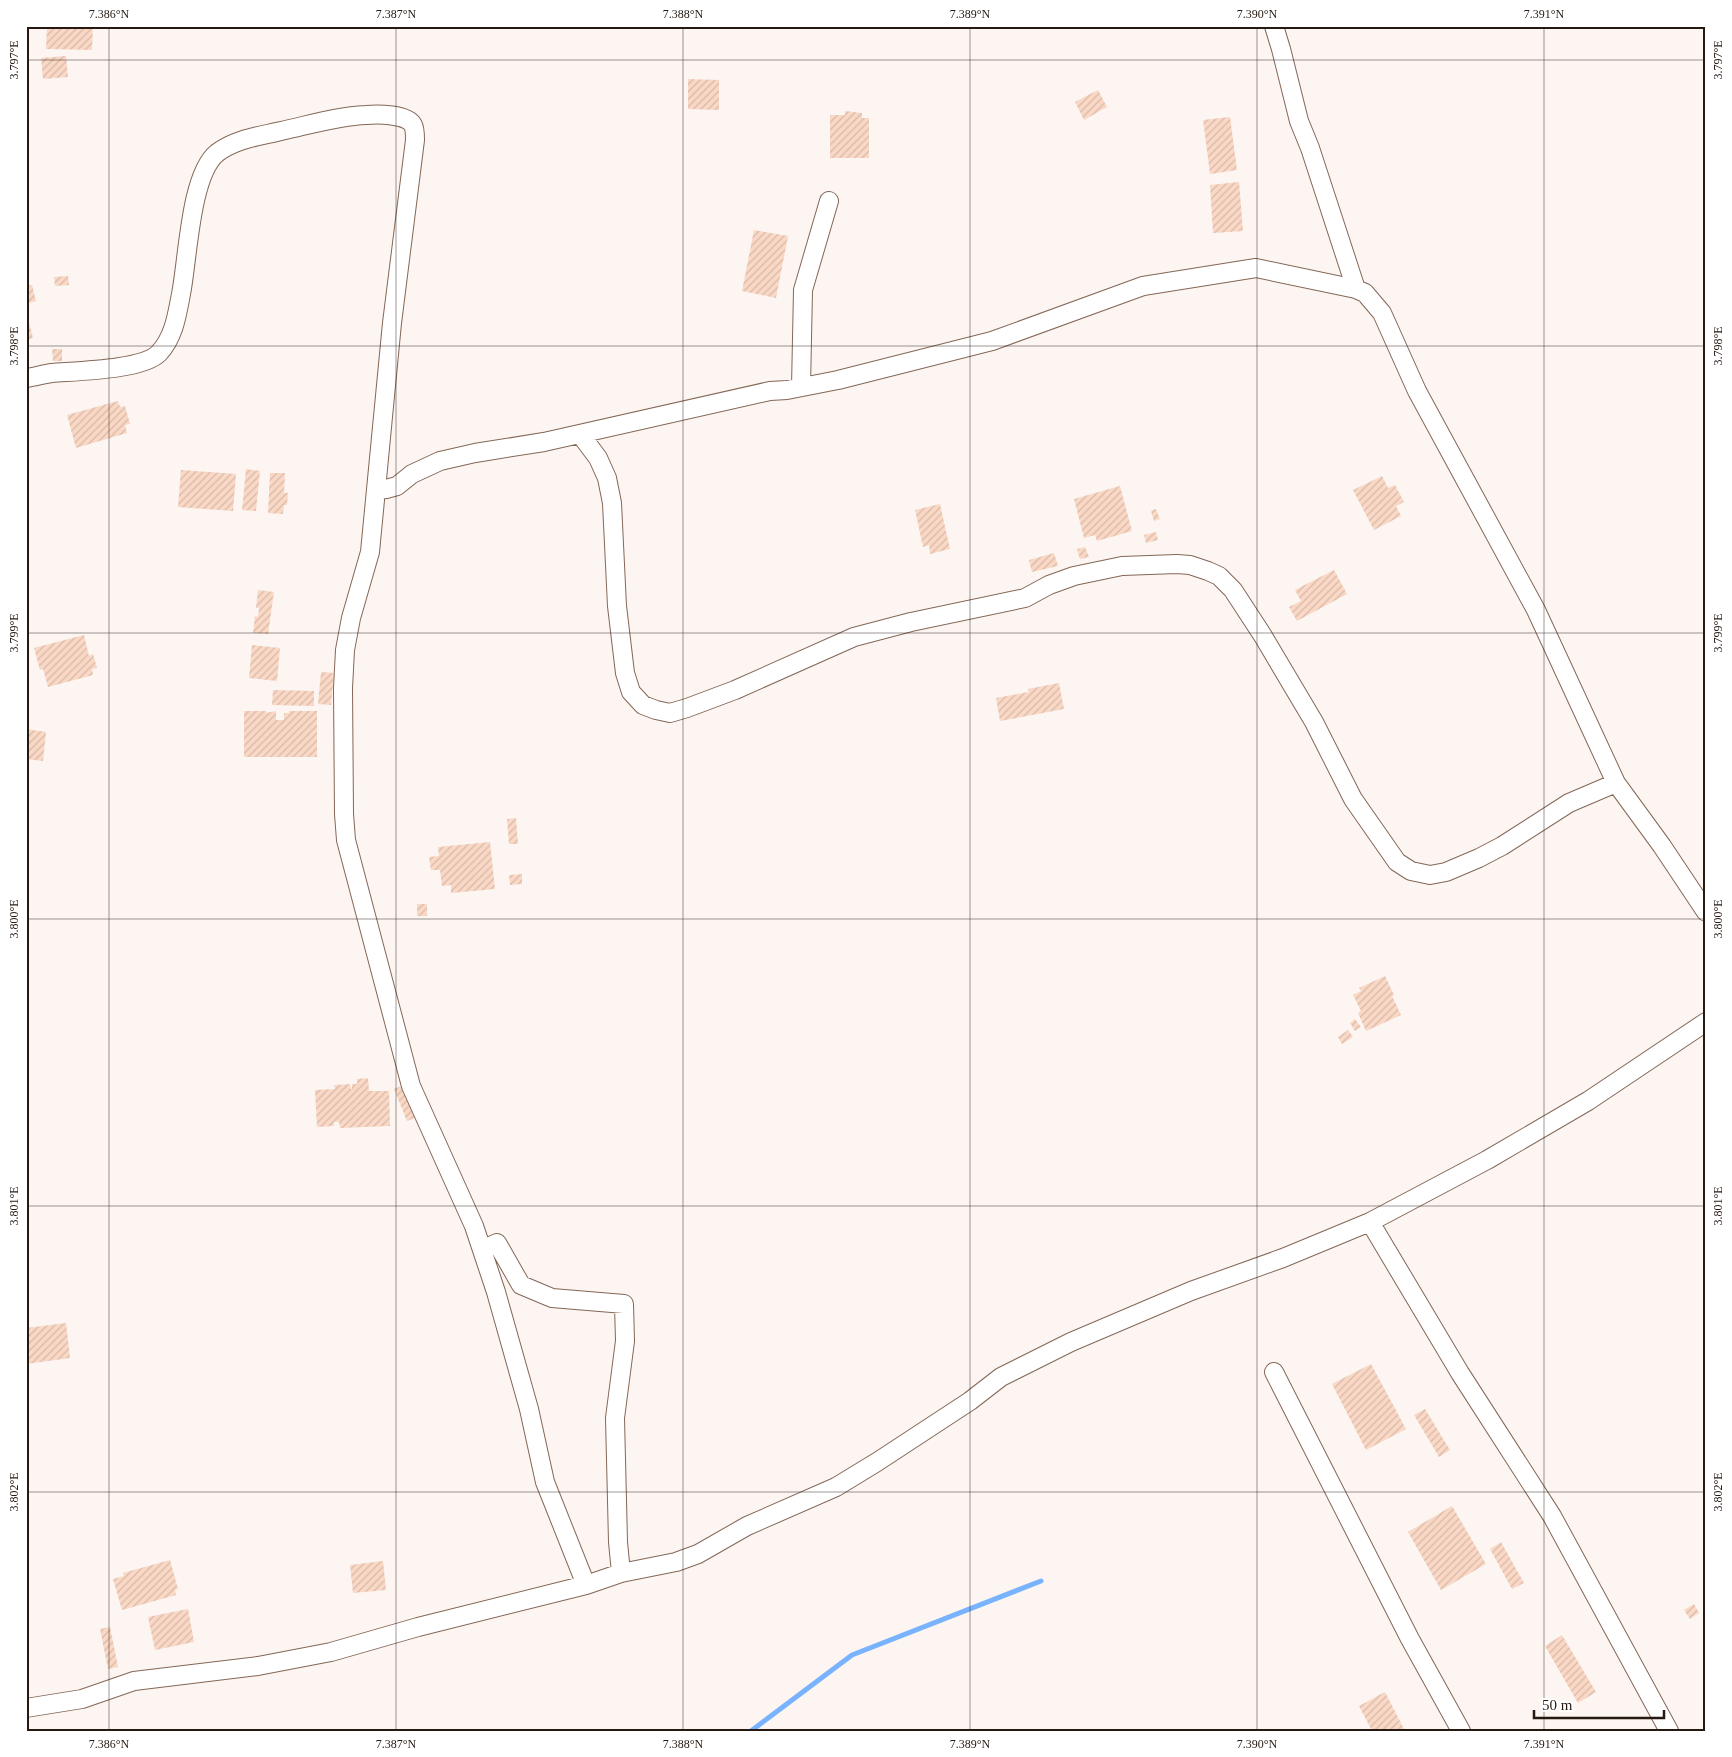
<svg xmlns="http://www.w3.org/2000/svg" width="1732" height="1757" font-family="Georgia,serif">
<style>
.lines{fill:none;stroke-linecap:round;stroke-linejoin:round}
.stream{stroke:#79b3fe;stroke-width:5}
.building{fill:url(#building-hatch)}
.minor-casing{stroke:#846756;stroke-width:20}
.minor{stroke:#fff;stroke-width:18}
.ticks{fill:none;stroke:#251912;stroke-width:1;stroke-opacity:0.45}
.neatline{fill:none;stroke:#251912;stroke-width:2}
.ticks-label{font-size:12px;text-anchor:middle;fill:#251912}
</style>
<defs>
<pattern id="building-hatch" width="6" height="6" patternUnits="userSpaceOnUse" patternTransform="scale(1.25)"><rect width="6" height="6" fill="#fad8c5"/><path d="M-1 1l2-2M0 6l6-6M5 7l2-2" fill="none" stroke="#d6b9a8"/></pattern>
</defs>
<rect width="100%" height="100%" fill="#fcf5f1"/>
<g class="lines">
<path class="stream" d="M751,1731L852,1655L1041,1581"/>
</g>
<path class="building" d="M47,26H93L92,50L46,49Z
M66,56L68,77L43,79L41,58Z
M688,79L719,80V110L688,109Z
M1098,90L1107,107L1084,120L1075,102Z
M845,111L862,113V118H869V158H830V115H845Z
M1230,117L1237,170L1210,174L1203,120Z
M1239,182L1243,231L1213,233L1210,185Z
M754,230L788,236L776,298L742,291Z
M68,276L69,285L55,286L54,277Z
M32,285L36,301L26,304V286Z
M26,312L33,338L26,340Z
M52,349H62V361H53Z
M118,401L120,407L125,406L130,424L125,425L127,433L76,448L67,415Z
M246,469L260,471L256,511L242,510Z
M181,470L236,474L233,511L178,507Z
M270,473H285L284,493H288L287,505H284L283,514L268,513Z
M1382,476L1388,488L1395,485L1404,502L1396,506L1401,516L1374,530L1353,490Z
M1120,486L1132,531L1097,541L1095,535L1084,538L1074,499Z
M940,504L950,549L930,554L929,545L923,547L915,510Z
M1156,509L1160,519L1154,521L1151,511Z
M1156,532L1158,540L1146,543L1144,535Z
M1085,547L1089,557L1080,559L1077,549Z
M1054,553L1058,566L1032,572L1029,560Z
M1334,570L1347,594L1297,621L1289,607L1301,601L1295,590Z
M258,590L274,592L268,634L253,633L255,616L258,617L259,608H256Z
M84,635L89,656L93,654L97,668L92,669L93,675L48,687L43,669L40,670L34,648Z
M252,645L280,648L277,681L249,678Z
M321,672L334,673L331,705L318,704Z
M1059,683L1064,709L1000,721L996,698L1029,692L1028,689Z
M273,690L314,691V706L272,705Z
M244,711H266V713L276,711V720H284V713H289V711H317V757H244Z
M26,729L46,732L43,761L26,759Z
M516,818L518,844H509L507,819Z
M490,842L495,889L451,893V885L442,886L440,870H431L429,857L439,856L438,847Z
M522,874V884L510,885L509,875Z
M417,904H427V916H417Z
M1385,976L1394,995L1392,996L1401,1015L1366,1031L1358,1013L1361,1011L1353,995L1361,991L1359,988Z
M1355,1019L1361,1027L1355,1031L1350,1023Z
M1348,1030L1353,1037L1342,1044L1338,1037Z
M368,1078L369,1091H389L390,1126L340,1128L339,1122H334V1126L317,1127L315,1090L335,1089L334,1085L350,1084L351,1089H352V1084H357V1079Z
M401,1086L415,1118L407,1121L394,1089Z
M66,1323L70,1358L26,1364V1328Z
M1371,1364L1406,1429L1366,1450L1332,1384Z
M1425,1409L1450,1450L1439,1457L1414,1415Z
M1452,1506L1486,1564L1441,1590L1408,1532Z
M1501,1542L1524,1583L1512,1589L1490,1549Z
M170,1560L178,1589L175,1590L176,1595L122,1610L113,1579L124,1576L123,1573Z
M383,1561L386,1590L353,1593L350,1565Z
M1694,1604L1699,1613L1690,1619L1684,1610Z
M188,1609L194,1642L155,1650L148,1617Z
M110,1627L118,1667L108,1669L100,1629Z
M1562,1635L1596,1692L1578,1703L1545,1646Z
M1385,1692L1405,1731H1372L1359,1706Z"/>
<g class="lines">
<defs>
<path id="minor" d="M1274,26L1281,49L1299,121L1310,148L1356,289
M26,378C35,377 44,374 52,373C76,371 143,370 159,353C174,337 177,315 181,294C188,259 190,175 217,153C235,139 260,136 281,131C309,125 338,116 366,115C378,114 407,114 413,125C415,129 415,136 415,140L392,323L370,552L351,618L345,650L343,688L344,814L346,840L411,1086L474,1226L496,1292L529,1409L545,1482L586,1585
M801,387L803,290L829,201
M580,434L598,458L607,478L612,503L617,606L625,673L631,692L643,705L656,710L670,713L687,708L735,690L854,637L911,622L1025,598L1049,585L1074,576L1122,566L1177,564L1190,565L1208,571L1219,576L1233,590L1263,636L1314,722L1353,799L1397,862L1411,871L1430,875L1446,872L1479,858L1502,846L1569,803L1616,783
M376,490L386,489L397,486L412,474L440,461L475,453L544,442L770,391L787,390L838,380L992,341L1143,286L1256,268L1356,289L1365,293L1382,313L1417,391L1536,610L1616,783L1662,846L1706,912
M1370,1222L1460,1373L1552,1516L1669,1731
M482,1250L497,1243L521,1285L552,1298L624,1304L625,1341L615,1418L618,1542L621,1573
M1274,1372L1410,1639L1461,1731
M26,1708L82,1699L134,1681L258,1666L331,1652L418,1627L586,1585L621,1573L676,1562L698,1554L747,1526L836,1487L877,1462L970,1401L1001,1377L1071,1342L1191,1291L1283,1258L1370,1222L1487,1160L1588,1101L1706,1022"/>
</defs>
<use href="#minor" class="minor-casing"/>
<use href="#minor" class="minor"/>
</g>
<path class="ticks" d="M109,26V1731M396,26V1731M683,26V1731M970,26V1731M1257,26V1731M1544,26V1731M26,60H1706M26,346H1706M26,633H1706M26,919H1706M26,1206H1706M26,1492H1706"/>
<rect width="1732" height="1757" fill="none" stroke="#ffffff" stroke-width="55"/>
<path d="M1534 1710v8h130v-8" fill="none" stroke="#251912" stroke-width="2.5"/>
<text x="1542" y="1710" font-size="15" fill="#251912" stroke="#ffffff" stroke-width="4" paint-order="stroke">50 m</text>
<rect x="28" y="28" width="1676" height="1702" class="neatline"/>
<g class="ticks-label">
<text x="109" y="18">7.386°N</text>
<text x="396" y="18">7.387°N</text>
<text x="683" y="18">7.388°N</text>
<text x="970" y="18">7.389°N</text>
<text x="1257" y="18">7.390°N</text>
<text x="1544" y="18">7.391°N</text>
<text transform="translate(1718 60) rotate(-90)" y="4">3.797°E</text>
<text transform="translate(14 60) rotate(-90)" y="4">3.797°E</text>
<text transform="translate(1718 346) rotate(-90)" y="4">3.798°E</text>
<text transform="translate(14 346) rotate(-90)" y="4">3.798°E</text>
<text transform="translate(1718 633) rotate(-90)" y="4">3.799°E</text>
<text transform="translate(14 633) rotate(-90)" y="4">3.799°E</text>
<text transform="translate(1718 919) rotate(-90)" y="4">3.800°E</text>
<text transform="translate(14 919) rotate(-90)" y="4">3.800°E</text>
<text transform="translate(14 1206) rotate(-90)" y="4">3.801°E</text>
<text transform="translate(1718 1206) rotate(-90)" y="4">3.801°E</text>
<text transform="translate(1718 1492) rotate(-90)" y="4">3.802°E</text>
<text transform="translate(14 1492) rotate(-90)" y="4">3.802°E</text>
<text x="109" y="1748">7.386°N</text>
<text x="396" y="1748">7.387°N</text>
<text x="683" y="1748">7.388°N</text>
<text x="970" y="1748">7.389°N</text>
<text x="1257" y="1748">7.390°N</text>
<text x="1544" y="1748">7.391°N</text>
</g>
</svg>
